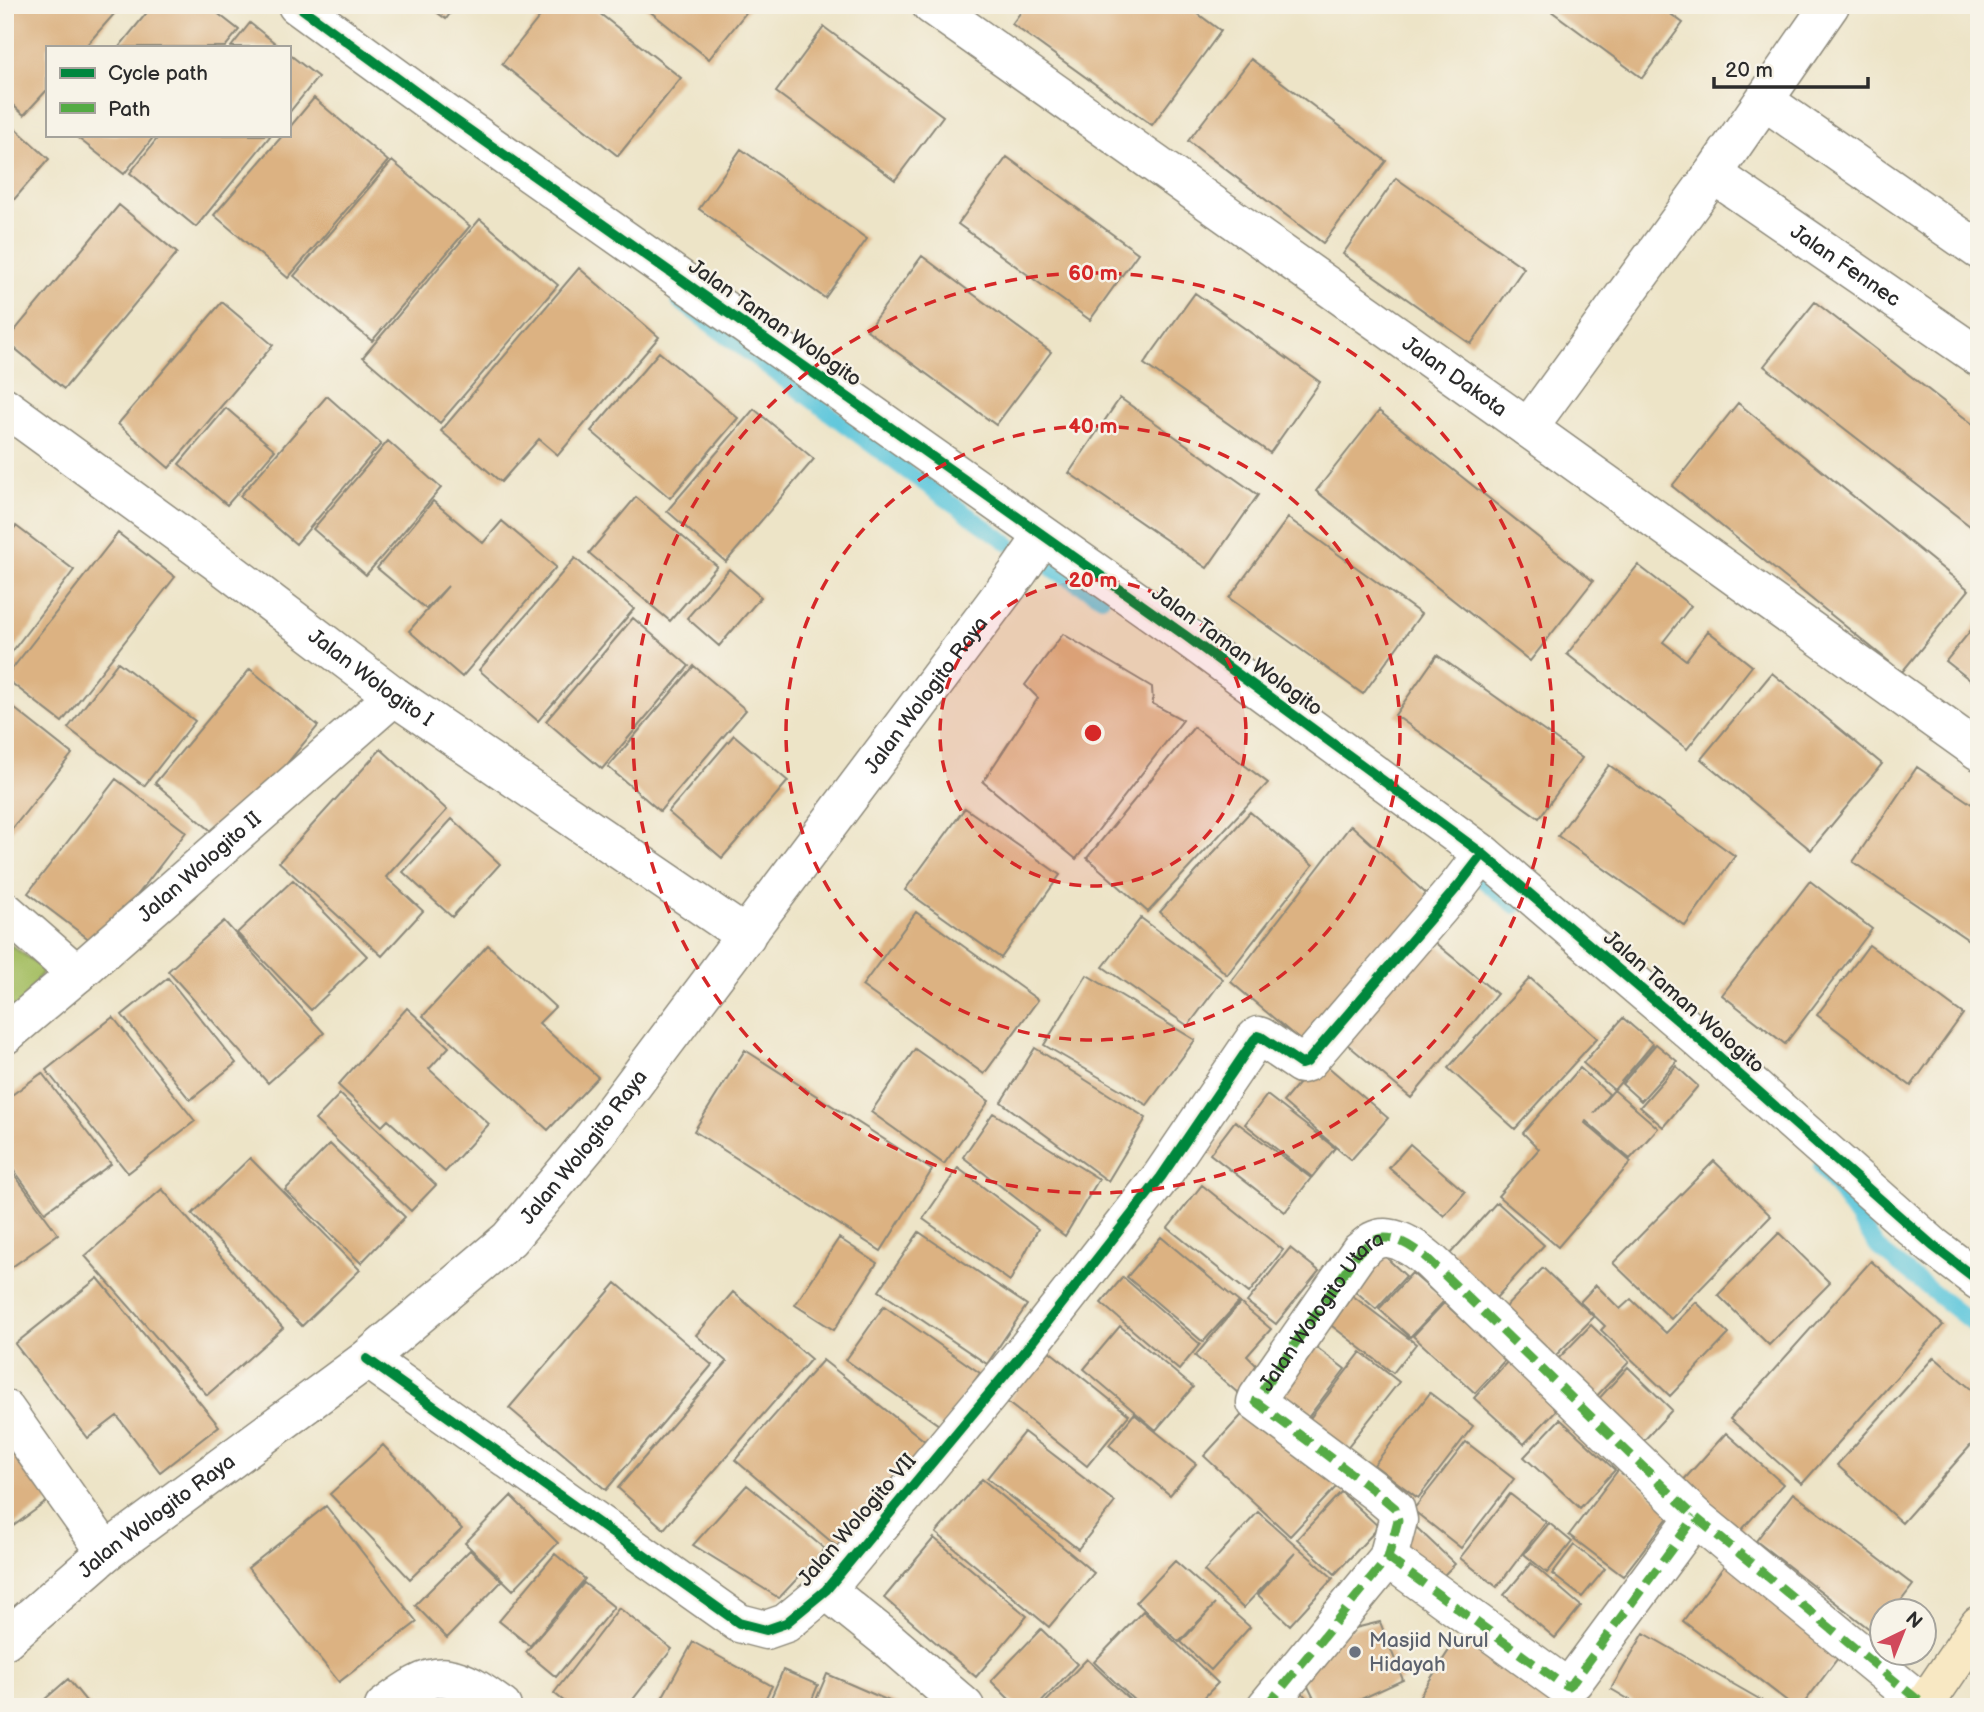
<svg xmlns="http://www.w3.org/2000/svg" width="1984" height="1712" font-family="'Balsamiq Sans',sans-serif">
<style>
.green{fill:#a7c066;stroke:#697648;stroke-width:2}
.lines{fill:none;stroke-linecap:round;stroke-linejoin:round}
.stream{stroke:#60c7dc;stroke-width:16}
.building{fill:#dcb282}
.street-casing{stroke:#8c8879;stroke-width:41}
.secondary-casing{stroke:#8c8879;stroke-width:41}
.street{stroke:#fff;stroke-width:38}
.secondary{stroke:#f8e8c3;stroke-width:38}
.quiet{stroke:#54ab44;stroke-width:9;stroke-dasharray:18 9;stroke-linecap:butt}
.cycleway-casing{stroke:#f7f3e8;stroke-width:15}
.cycleway{stroke:#00873e;stroke-width:10}
.ring{fill:none;stroke:#d62828;stroke-width:3.5;stroke-dasharray:12 9}
.worship-dot{fill:#6b7280;stroke:#f7f3e8;stroke-width:2.5}
.labels{text-anchor:middle;dominant-baseline:central;stroke-width:5;stroke-linejoin:round;paint-order:stroke}
.street-label{font-size:21px;fill:#2b2b2b;stroke:#f7f3e8}
.worship-label{font-size:21px;fill:#5b616d;stroke:#f7f3e8;text-anchor:start}
.centre{fill:#d62828;stroke:#f7f3e8;stroke-width:3.5}
.ring-label{font-size:21px;text-anchor:middle;font-weight:bold;fill:#d62828;stroke:#f7f3e8;stroke-width:5;stroke-linejoin:round;paint-order:stroke}
</style>
<rect width="100%" height="100%" fill="#f7f3e8"/>
<filter id="ink" filterUnits="userSpaceOnUse"><feTurbulence type="fractalNoise" baseFrequency=".0143" numOctaves="2"/><feDisplacementMap in="SourceGraphic" scale="14" xChannelSelector="R" yChannelSelector="G"/><feConvolveMatrix kernelMatrix="1 2 1 2 8 2 1 2 1" color-interpolation-filters="sRGB"/></filter>
<filter id="wash" filterUnits="userSpaceOnUse"><feTurbulence type="fractalNoise" baseFrequency=".00686" numOctaves="4" result="noise"/><feDisplacementMap in="SourceGraphic" scale="28" xChannelSelector="R" yChannelSelector="G"/><feGaussianBlur stdDeviation="1.57" result="paint"/><feColorMatrix in="noise" values="0 0 0 0 0 0 0 0 0 0 0 0 0 0 0 0 0 1.4 0 .05"/><feComposite in="paint" operator="in"/></filter>
<g filter="url(#wash)">
<rect width="100%" height="100%" fill="#ede4c7"/>
<path class="green" d="M5,941L45,969L5,1027Z"/>
<g class="lines">
<path class="stream" d="M679,301L909,473L1008,543
M1052,569L1102,598
M1481,879L1515,906
M1821,1167L1878,1248L1979,1329"/>
</g>
<g id="blocks">
<path class="building" d="M5,5H122L85,47H47V90L24,115L5,98Z
M153,5H207L239,30L225,47H119Z
M427,5H456L446,19Z
M549,5H589L681,78L618,156L502,64Z
M642,5H752L709,59Z
M1026,5H1186L1221,31L1152,125L1012,24Z
M1543,5H1658L1683,23L1642,78Z
M250,23L280,47H231Z
M824,27L943,116L895,180L776,92Z
M289,54L318,77L289,113Z
M1251,59L1386,161L1323,243L1188,141Z
M314,98L388,161L288,278L214,215L283,135H289V128Z
M5,119L49,159L5,210Z
M74,135H155L124,174Z
M160,135H271L196,227L130,173Z
M741,149L867,239L825,298L699,209Z
M1007,157L1138,253L1090,320L958,224Z
M392,161L470,226L372,341L294,276Z
M1396,178L1524,268L1471,344L1343,254Z
M119,205L177,253L64,389L6,341Z
M480,219L558,285L440,423L363,357Z
M922,256L1051,352L996,425L867,330Z
M579,268L659,337L558,455L539,439L501,482L441,431Z
M1195,293L1320,382L1270,453L1144,364Z
M222,302L273,345L169,468L118,424Z
M1815,302L1979,429V533L1764,366Z
M659,352L738,418L670,498L591,431Z
M327,396L381,444L296,544L240,496Z
M1120,398L1258,495L1207,568L1069,473Z
M1738,403L1969,590L1902,672L1672,486Z
M226,408L275,450L227,505L179,464Z
M754,409L814,459L726,562L667,511Z
M1379,411L1593,581L1530,661L1316,491Z
M388,441L441,488L366,575L313,529Z
M636,497L717,566L670,621L589,553Z
M433,501L483,543L502,521L556,567L462,677L409,631L448,586L426,609L377,568Z
M1288,518L1421,614L1363,694L1229,598Z
M16,526L74,570L5,661V540Z
M118,533L175,577L62,722L5,678Z
M575,558L634,609L538,721L479,670Z
M1638,565L1691,606L1663,642L1686,660L1708,631L1752,666L1687,749L1567,654Z
M729,569L761,597L719,646L687,618Z
M633,618L689,666L602,769L546,721Z
M1979,620V687L1946,661Z
M1063,634L1152,687L1153,704L1183,720L1076,859L983,782L1038,698L1025,685Z
M1437,655L1582,758L1539,818L1395,715Z
M118,662L195,721L144,786L68,728Z
M694,666L746,710L660,811L608,767Z
M250,669L318,726L223,841L155,783Z
M1772,673L1882,764L1811,850L1701,759Z
M5,701L72,754L5,838Z
M1194,727L1268,783L1148,912L1087,858Z
M734,735L788,781L722,858L668,812Z
M381,749L447,810L386,877L423,911L382,956L279,862Z
M1609,765L1735,856L1685,926L1558,836Z
M1917,767L1979,809V947L1853,862Z
M116,779L186,832L98,946L28,893Z
M965,808L1060,875L1001,958L905,890Z
M1250,812L1313,865L1227,975L1160,912Z
M452,819L500,864L452,917L403,872Z
M1351,825L1433,900L1309,1048L1231,982Z
M293,880L367,956L311,1010L237,933Z
M1810,881L1872,929L1785,1044L1722,995Z
M916,912L1038,1000L984,1074L862,986Z
M1141,918L1223,979L1188,1026L1103,967Z
M224,921L324,1033L268,1083L168,971Z
M1427,936L1497,994L1411,1098L1341,1039Z
M488,945L555,1007L539,1023L598,1077L548,1130L423,1016Z
M1869,945L1963,1014L1911,1086L1817,1015Z
M1087,975L1195,1040L1147,1105L1044,1045Z
M168,978L236,1063L190,1100L122,1015Z
M1530,978L1597,1038L1515,1129L1448,1068Z
M407,1008L449,1047L429,1069L489,1124L445,1172L388,1120L382,1126L338,1085Z
M113,1017L195,1121L128,1173L46,1070Z
M1623,1018L1653,1044L1614,1090L1658,1128L1630,1159L1586,1121L1585,1123L1631,1162L1558,1247L1498,1196L1539,1149L1523,1133L1580,1068L1609,1094L1594,1113L1614,1090L1583,1063Z
M1656,1044L1677,1061L1641,1101L1622,1084Z
M1035,1048L1146,1118L1108,1181L1001,1102Z
M915,1049L989,1101L944,1164L871,1112Z
M745,1050L932,1170L881,1251L694,1131Z
M1319,1059L1388,1118L1351,1160L1283,1102Z
M1676,1066L1698,1086L1663,1127L1640,1107Z
M42,1073L111,1164L45,1212L5,1158V1100Z
M340,1094L436,1185L411,1211L315,1120Z
M1267,1095L1335,1148L1312,1177L1245,1124Z
M993,1113L1099,1179L1065,1236L963,1157Z
M1235,1121L1311,1178L1285,1212L1210,1154Z
M330,1144L405,1217L361,1263L285,1190Z
M1410,1144L1465,1192L1444,1216L1389,1168Z
M250,1158L360,1270L302,1326L192,1214Z
M1714,1161L1771,1216L1671,1319L1613,1263Z
M5,1162L58,1234L5,1272Z
M958,1168L1038,1229L1010,1281L923,1219Z
M1202,1185L1283,1250L1249,1293L1168,1228Z
M162,1189L283,1328L207,1395L85,1256Z
M1497,1202L1544,1245L1496,1298L1449,1255Z
M919,1232L1027,1305L987,1364L879,1291Z
M1779,1233L1830,1283L1769,1345L1718,1295Z
M1161,1237L1239,1302L1203,1342L1127,1277Z
M839,1238L877,1263L834,1330L795,1305Z
M1290,1248L1319,1271L1276,1324L1247,1302Z
M1377,1249L1406,1276L1376,1309L1345,1282Z
M1871,1261L1943,1325L1802,1484L1730,1419Z
M1543,1268L1594,1317L1548,1363L1498,1315Z
M1412,1273L1444,1301L1410,1337L1379,1309Z
M1123,1277L1200,1344L1179,1370L1101,1303Z
M98,1278L219,1426L160,1472L117,1416L88,1438L15,1344Z
M616,1283L712,1365L606,1490L509,1408Z
M1596,1285L1620,1309L1631,1299L1666,1333L1696,1302L1729,1334L1670,1396L1601,1330L1605,1326L1580,1302Z
M1345,1290L1416,1344L1393,1373L1323,1319Z
M733,1292L811,1359L664,1529L618,1488L727,1362L696,1335Z
M1240,1303L1271,1329L1247,1356L1259,1368L1238,1393L1195,1356Z
M1444,1303L1506,1359L1475,1393L1413,1336Z
M884,1306L980,1373L942,1427L846,1360Z
M1591,1325L1629,1362L1591,1402L1552,1365Z
M1120,1326L1193,1387L1156,1430L1084,1369Z
M1312,1344L1345,1369L1300,1428L1267,1403Z
M1048,1350L1129,1415L1087,1466L1007,1402Z
M1361,1352L1399,1382L1345,1450L1308,1421Z
M1934,1357L1979,1396V1436L1902,1523L1837,1465Z
M823,1360L931,1446L841,1550L735,1460Z
M1509,1360L1560,1406L1524,1444L1474,1398Z
M1628,1367L1672,1410L1639,1446L1594,1404Z
M1430,1393L1473,1426L1418,1498L1374,1465Z
M1251,1405L1337,1486L1290,1536L1204,1456Z
M1134,1414L1196,1464L1170,1495L1109,1445Z
M1560,1419L1615,1470L1580,1508L1524,1457Z
M1024,1432L1115,1502L1078,1549L987,1478Z
M1726,1433L1783,1484L1737,1535L1680,1484Z
M5,1439L49,1500L5,1532Z
M1466,1442L1514,1479L1461,1548L1413,1510Z
M383,1445L462,1529L410,1579L330,1494Z
M1619,1469L1673,1511L1623,1576L1569,1535Z
M982,1479L1094,1573L1049,1627L936,1533Z
M747,1485L825,1549L779,1598L693,1545Z
M1341,1492L1379,1527L1335,1574L1297,1539Z
M1793,1493L1913,1585L1894,1610H1882V1625L1876,1634L1756,1541Z
M1510,1494L1546,1522L1497,1587L1460,1558Z
M511,1496L558,1543L513,1590L465,1543Z
M326,1506L417,1622L339,1682L248,1568Z
M1258,1512L1333,1578L1290,1625L1258,1595L1295,1553L1243,1608L1204,1571Z
M1549,1523L1572,1542L1547,1573L1524,1554Z
M1416,1527L1455,1564L1438,1581L1399,1545Z
M934,1538L1027,1616L976,1677L884,1598Z
M1574,1545L1605,1569L1582,1597L1552,1574Z
M470,1550L502,1581L447,1638L415,1605Z
M555,1554L585,1579L530,1646L499,1621Z
M1175,1561L1250,1627L1211,1670L1181,1642L1215,1604L1179,1642L1136,1602Z
M1728,1561L1844,1650L1801,1707H1795L1683,1621Z
M1531,1563L1581,1606L1555,1638L1504,1595Z
M584,1583L614,1607L556,1677L526,1652Z
M619,1608L672,1649L627,1707H571L554,1693Z
M1143,1611L1218,1683L1195,1707H1141L1094,1662Z
M1380,1622L1403,1680L1346,1706L1318,1707L1301,1672L1335,1633Z
M1041,1629L1077,1664L1037,1707H1017L991,1681Z
M1644,1633L1768,1704L1766,1707H1642L1611,1689Z
M1470,1641L1568,1707H1427L1417,1700L1453,1644Z
M693,1642L772,1686L761,1707H657Z
M1087,1659L1131,1701L1125,1707H1041Z
M783,1670L818,1685L809,1707H767Z
M827,1674L903,1707H813Z
M68,1679L91,1707H36Z
M1299,1689L1314,1707H1278Z"/>
</g>
</g>
<g filter="url(#ink)">
<use href="#blocks" fill-opacity="0" stroke="#8c8879" stroke-width="2"/>
<g class="lines">
<defs>
<g id="street">
<path d="M297,5L442,111L1186,636L1483,854L1682,1024L1933,1246L1979,1281"/>
<path id="s1" d="M931,5L1528,428L1979,751"/>
<path d="M1765,101L1979,250"/>
<path id="s2" d="M1713,174L1979,357"/>
<path id="s3" d="M5,407L216,561L394,696L746,936"/>
<path d="M1528,428L1713,174L1830,5"/>
<path d="M5,911L77,974"/>
<path id="s4" d="M5,1035L77,974L394,696"/>
<path d="M367,1359L739,1623L766,1630L786,1623L826,1590L1028,1347L1161,1177L1254,1040L1258,1036L1261,1037L1301,1064L1307,1062L1459,885L1483,854"/>
<path d="M5,1409L106,1552"/>
<path d="M1388,1558L1562,1684L1568,1686L1574,1681L1695,1517"/>
<path d="M826,1590L887,1639L965,1707"/>
<path id="s5" d="M5,1640L106,1552L367,1359L509,1239L587,1146L1019,571L1043,536"/>
<path d="M384,1707C400,1695 428,1673 448,1678C468,1681 486,1696 502,1707"/>
<path id="s6" d="M1266,1707L1388,1558L1398,1520L1395,1508L1376,1492L1256,1402L1258,1397L1359,1252C1363,1249 1368,1244 1373,1241C1392,1231 1416,1249 1430,1261L1695,1517L1924,1705"/>
</g>
<path id="secondary" d="M1923,1707L1979,1625"/>
</defs>
<use href="#street" class="street-casing"/>
<use href="#secondary" class="secondary-casing"/>
<use href="#street" class="street"/>
<use href="#secondary" class="secondary"/>
<path class="quiet" d="M1388,1558L1562,1684L1568,1686L1574,1681L1695,1517
M1266,1707L1388,1558L1398,1520L1395,1508L1376,1492L1256,1402L1258,1397L1359,1252C1363,1249 1368,1244 1373,1241C1392,1231 1416,1249 1430,1261L1695,1517L1924,1705"/>
<defs>
<path id="cycleway" d="M297,5L442,111L1186,636L1483,854L1682,1024L1933,1246L1979,1281
M367,1359L739,1623L766,1630L786,1623L826,1590L1028,1347L1161,1177L1254,1040L1258,1036L1261,1037L1301,1064L1307,1062L1459,885L1483,854"/>
</defs>
<use href="#cycleway" class="cycleway-casing"/>
<use href="#cycleway" class="cycleway"/>
</g>
</g>
<circle cx="1093" cy="733" r="153" fill="#d62828" fill-opacity=".12"/>
<g class="ring">
<circle cx="1093" cy="733" r="153"/>
<circle cx="1093" cy="733" r="307"/>
<circle cx="1093" cy="733" r="460"/>
</g>
<circle class="worship-dot" cx="1355" cy="1652" r="7"/>
<g class="labels">
<g class="street-label">
<text stroke="none"><textPath href="#s2" startOffset="161">Jalan Fennec</textPath></text>
<text transform="translate(775 323) rotate(35)">Jalan Taman Wologito</text>
<text stroke="none"><textPath href="#s1" startOffset="642">Jalan Dakota</textPath></text>
<text transform="translate(1237 651) rotate(36)">Jalan Taman Wologito</text>
<text stroke="none"><textPath href="#s3" startOffset="455">Jalan Wologito I</textPath></text>
<text stroke="none"><textPath href="#s5" startOffset="1330">Jalan Wologito Raya</textPath></text>
<text stroke="none"><textPath href="#s4" startOffset="257">Jalan Wologito II</textPath></text>
<text transform="translate(1684 1002) rotate(41)">Jalan Taman Wologito</text>
<text stroke="none"><textPath href="#s5" startOffset="763">Jalan Wologito Raya</textPath></text>
<text stroke="none"><textPath href="#s6" startOffset="532">Jalan Wologito Utara</textPath></text>
<text stroke="none"><textPath href="#s5" startOffset="196">Jalan Wologito Raya</textPath></text>
<text transform="translate(857 1520) rotate(-49)">Jalan Wologito VII</text>
</g>
<g class="worship-label">
<text x="1369" y="1640">Masjid Nurul<tspan x="1369" dy="24">Hidayah</tspan></text>
</g>
</g>
<circle cx="1093" cy="733" r="10" class="centre"/>
<g class="ring-label">
<text x="1093" y="280">60 m</text>
<text x="1093" y="433">40 m</text>
<text x="1093" y="587">20 m</text>
</g>
<rect width="1984" height="1712" fill="none" stroke="#f7f3e8" stroke-width="28"/>
<rect x="46" y="46" width="245" height="91" fill="#f7f3e8" stroke="#a5a39c" stroke-width="2"/>
<rect x="60" y="68" width="35" height="10" fill="#00873e" stroke="#a5a39c" stroke-width="2"/>
<text x="108" y="80" font-size="21" fill="#2b2b2b">Cycle path</text>
<rect x="60" y="103" width="35" height="10" fill="#54ab44" stroke="#a5a39c" stroke-width="2"/>
<text x="108" y="116" font-size="21" fill="#2b2b2b">Path</text>
<g transform="translate(1903 1632) rotate(43)"><circle r="33" fill="#f7f3e8" stroke="#a5a39c" stroke-width="2"/>
<path d="M0-5L12 26L0 18L-12 26Z" fill="#d1495b"/>
<text y="-10" font-size="19" font-weight="bold" text-anchor="middle" fill="#2b2b2b">N</text>
</g>
<path d="M1714 77v10h154v-10" fill="none" stroke="#2b2b2b" stroke-width="3.5"/>
<text x="1725" y="77" font-size="21" fill="#2b2b2b" stroke="#f7f3e8" stroke-width="5" paint-order="stroke">20 m</text>
</svg>
